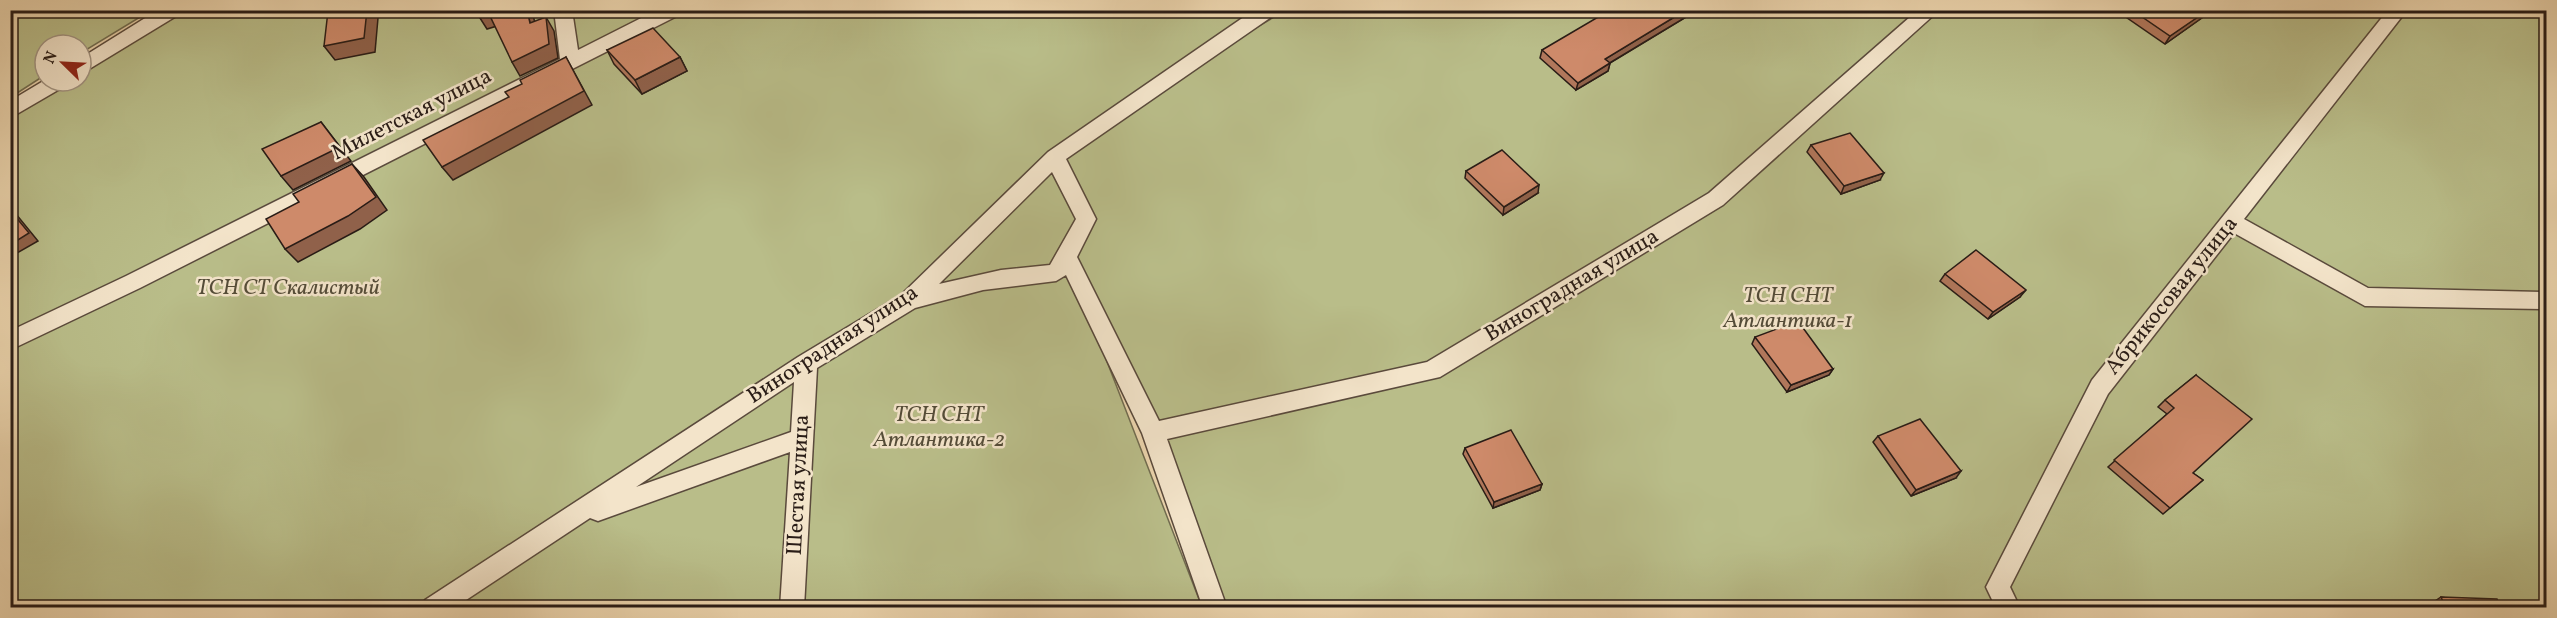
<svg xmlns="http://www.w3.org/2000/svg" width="2557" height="618" font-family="Vollkorn,serif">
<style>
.green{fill:#b9bd89;stroke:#716c50;stroke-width:1.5}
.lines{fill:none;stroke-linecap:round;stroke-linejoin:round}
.lane-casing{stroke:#5a4a3c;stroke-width:3}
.lane{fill:#f3e4ca;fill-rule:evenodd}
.wall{fill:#b1775b;stroke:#291c16;stroke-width:1.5}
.shaded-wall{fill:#90614a;stroke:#291c16;stroke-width:1.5}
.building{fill:#ce8a6a;stroke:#291c16;stroke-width:1.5}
.labels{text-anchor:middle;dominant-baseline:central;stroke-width:5;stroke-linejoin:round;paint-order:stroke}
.street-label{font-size:22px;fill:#291c16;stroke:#f3e4ca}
.park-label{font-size:22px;font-style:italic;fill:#544c38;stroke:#f3e4ca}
</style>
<rect width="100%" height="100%" fill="#ecd5ae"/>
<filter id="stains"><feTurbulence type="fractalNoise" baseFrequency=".00333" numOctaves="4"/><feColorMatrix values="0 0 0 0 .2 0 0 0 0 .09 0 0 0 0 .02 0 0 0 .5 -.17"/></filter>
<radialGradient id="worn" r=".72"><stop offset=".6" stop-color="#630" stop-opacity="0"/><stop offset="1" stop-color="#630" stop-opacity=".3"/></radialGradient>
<path class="green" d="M11,10H150V11L81,53V45H45V75L11,97Z
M1286,10L2546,11V607H1217L1152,432L1070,266L1202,607L11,608V114L63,81H81V70L175,11H1283L1186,69Z"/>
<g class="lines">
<defs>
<path id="lane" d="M158,10H181L178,15L81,74V58Z
M554,10H572L578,50L657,10H682L679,15L140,288L10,350V331L126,276L560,59Z
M1254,10H1277L1274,15L1066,159L1096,219L1077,257L1159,421L1427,362L1709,193L1918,10H1935L1936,13L1723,205L1440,377L1167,439L1227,608H1203L1142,433L1066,275L1056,281L983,290L915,308L817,368L804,608H780L790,452L598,521L590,518L454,608H421L425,600L798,357L901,295L1048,152ZM1052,172L1076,219L1050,265L1001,270L939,284ZM794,382L791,432L636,487Z
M2388,10H2407L2244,219L2368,288L2546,292V309L2365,306L2234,233L2108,394L2010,587L2020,608H1996L1986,587L2092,380Z
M45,80L67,81L65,86L10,118V101Z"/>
</defs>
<use href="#lane" class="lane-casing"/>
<use href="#lane" class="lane"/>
</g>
<path class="wall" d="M2122,10H2213L2165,44L2120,13Z
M1686,17L1610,63L1608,71L1576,90L1540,58L1542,50Z
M607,50L680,57L687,71L642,94L614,64Z
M1811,145L1880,180L1841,194L1807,152Z
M1466,171L1538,193L1503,215L1465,178Z
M1945,274L2020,297L1988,319L1940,281Z
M1755,337L1833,369L1829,375L1787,392L1752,344Z
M2196,375L2193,473L2203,480L2163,514L2108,467L2167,414L2158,407L2165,400Z
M1878,436L1956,478L1911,496L1873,442Z
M1465,448L1542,484L1540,490L1493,508L1463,454Z
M2441,597L2501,608H2434L2432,603Z"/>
<path class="shaded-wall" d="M367,10H372L378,18L375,52L335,60L324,46Z
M527,10H532L538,37L530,23Z
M1686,10H1688L1686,17L1603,67L1605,59Z
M2208,10H2213L2165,44L2170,36Z
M488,12L497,26L487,29L478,15Z
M546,17L554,31L558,58L520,76L512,62Z
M566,57L592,105L453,180L442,167Z
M680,57L687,71L642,94L635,80Z
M1610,63L1608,71L1576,90L1578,83Z
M321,122L351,161L293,190L281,176Z
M352,164L364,177L387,210L360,229L298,262L285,249Z
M1884,173L1880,180L1841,194L1844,186Z
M1539,185L1538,193L1503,215L1504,207Z
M10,209L16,214L38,241L10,257Z
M2026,290L2020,297L1988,319L1993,312Z
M1833,369L1829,375L1787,392L1791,385Z
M1961,471L1956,478L1911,496L1916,490Z
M1542,484L1540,490L1493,508L1494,502Z"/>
<path class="building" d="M332,10H367L364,38L324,46L328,11Z
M477,10H527L530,23L546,17L549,44L512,62L488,12L478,15Z
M1610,10H1686L1605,59L1610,63L1578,83L1542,50Z
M2132,10H2208L2170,36Z
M653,28L680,57L635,80L607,50Z
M566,57L584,91L442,167L423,140L509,97L505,92L522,84L520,80Z
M321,122L340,147L281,176L262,149Z
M1850,133L1884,173L1844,186L1811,145Z
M1502,150L1539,185L1504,207L1466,171Z
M352,164L376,197L348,216L285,249L266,219L299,202L293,194Z
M10,210L29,233L10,245Z
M1976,250L2026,290L1993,312L1945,274Z
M1798,321L1833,369L1791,385L1755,337Z
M2196,375L2252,419L2193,473L2203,480L2170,508L2114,460L2174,408L2165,400Z
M1920,419L1961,471L1916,490L1878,436Z
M1511,430L1542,484L1494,502L1465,448Z
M2441,597L2497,599L2501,608H2446Z"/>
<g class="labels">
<g class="street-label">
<text transform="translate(412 115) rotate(-27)">Милетская улица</text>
<text transform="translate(1572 286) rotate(-31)">Виноградная улица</text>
<text transform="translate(2172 296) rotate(-51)">Абрикосовая улица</text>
<text transform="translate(833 345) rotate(-33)">Виноградная улица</text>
<text transform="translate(799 485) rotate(-87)">Шестая улица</text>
</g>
<g class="park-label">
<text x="288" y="288">ТСН СТ Скалистый</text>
<text x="1788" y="296">ТСН СНТ<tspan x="1788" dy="25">Атлантика-1</tspan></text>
<text x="939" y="415">ТСН СНТ<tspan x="939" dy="25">Атлантика-2</tspan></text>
</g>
</g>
<rect width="2557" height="618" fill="none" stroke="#ecd5ae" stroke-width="36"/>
<rect x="12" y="12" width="2533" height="594" fill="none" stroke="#291c16" stroke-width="3"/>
<rect x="18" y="18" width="2521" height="582" fill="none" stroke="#291c16" stroke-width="1.5"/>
<g transform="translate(63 63) rotate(294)"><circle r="28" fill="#f3e4ca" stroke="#a29482" stroke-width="1.5"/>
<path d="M0-4.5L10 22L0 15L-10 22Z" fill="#8f2418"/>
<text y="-9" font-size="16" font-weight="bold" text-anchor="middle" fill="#291c16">N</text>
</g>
<rect width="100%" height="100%" filter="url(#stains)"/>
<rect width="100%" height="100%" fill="url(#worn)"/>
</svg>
